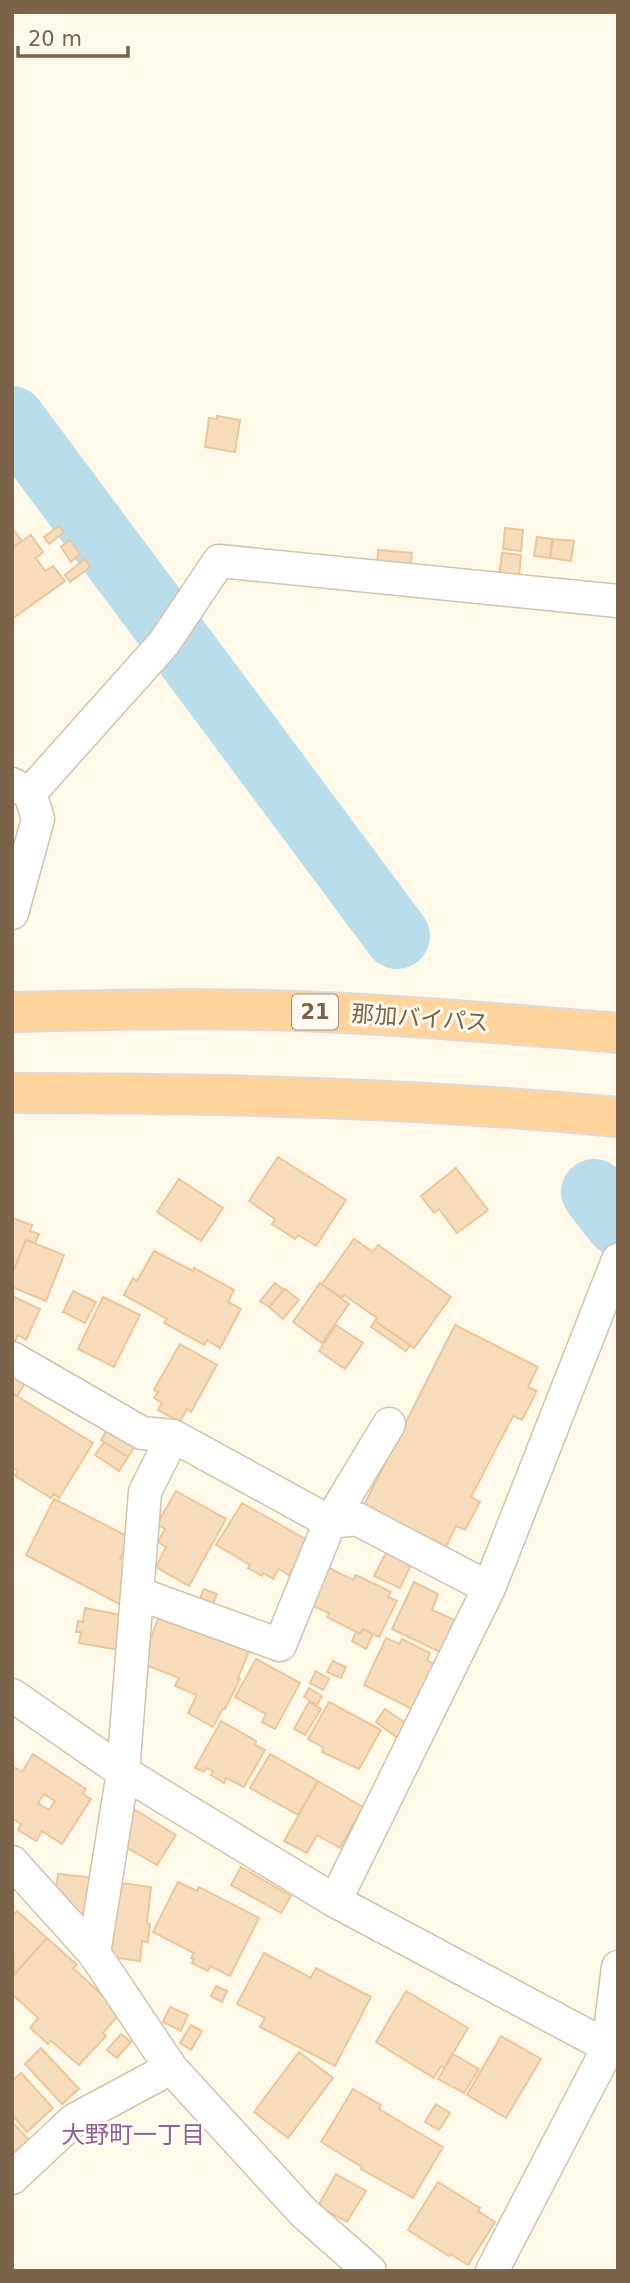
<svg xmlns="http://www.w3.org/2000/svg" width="630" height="2283" font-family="'DejaVu Sans','Noto Sans JP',sans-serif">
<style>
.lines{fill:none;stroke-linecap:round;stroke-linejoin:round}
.river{stroke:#b9ddeb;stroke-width:66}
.building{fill:#f7dcbc;stroke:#ebc59b;stroke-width:2;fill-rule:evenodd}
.minor-casing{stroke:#d3c2ab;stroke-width:35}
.trunk-casing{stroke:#e0d9d3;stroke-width:42}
.minor{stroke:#fff;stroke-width:32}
.trunk{stroke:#fed49c;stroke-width:38}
.labels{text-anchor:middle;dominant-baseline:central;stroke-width:6;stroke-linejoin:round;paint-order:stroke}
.shield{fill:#fffbf0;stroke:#a3907a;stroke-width:2}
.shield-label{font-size:21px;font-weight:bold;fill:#7c6248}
.street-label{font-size:23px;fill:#7c6248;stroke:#fffbf0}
.neighbourhood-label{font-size:24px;fill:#8c6098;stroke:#fffbf0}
</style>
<rect width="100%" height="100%" fill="#fef9e8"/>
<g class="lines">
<path class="river" d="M12,419L397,936
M594,1192L618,1223"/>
</g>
<path class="building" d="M217,416L240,420L235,452L205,447L209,418L217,419Z
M59,526L64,532L49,544L44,537Z
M12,528L22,541L12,548Z
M505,528L523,530L521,551L503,549Z
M31,535L43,552L36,558L45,571L53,566L65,581L12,619V548Z
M537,537L553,539L550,558L534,556Z
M552,539L574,541L571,561L550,558Z
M70,540L80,554L71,562L61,547Z
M378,550L412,553L410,571L377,568Z
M502,553L521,555L519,578L499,575Z
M85,559L90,567L70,582L65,575Z
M278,1157L346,1200L316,1246L298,1235L295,1239L272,1224L275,1219L249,1201Z
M456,1168L488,1210L457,1233L439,1209L434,1213L421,1196Z
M179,1179L223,1208L201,1241L157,1212Z
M12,1218L32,1225L30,1231L39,1234L35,1243L26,1240L12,1274Z
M354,1239L373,1252L378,1245L451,1297L414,1348L375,1321L377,1318L344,1295L342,1298L322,1284Z
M26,1240L64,1255L46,1301L12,1287V1274Z
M154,1251L193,1271L194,1268L234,1290L228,1302L241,1309L220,1348L207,1340L204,1345L164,1323L167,1319L124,1295L133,1278L137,1281Z
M275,1283L284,1290L269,1307L260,1301Z
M320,1283L349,1304L322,1343L293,1322Z
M285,1289L299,1300L283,1319L269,1307Z
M73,1291L96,1302L85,1323L63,1312Z
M12,1296L40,1309L26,1340L18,1335L15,1341L12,1340Z
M103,1297L140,1315L114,1367L78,1349Z
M375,1321L410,1345L406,1351L371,1327Z
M336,1325L363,1343L345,1369L319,1351Z
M455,1325L538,1367L528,1387L537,1391L522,1420L513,1416L471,1497L480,1502L465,1530L456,1526L446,1547L364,1505Z
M180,1344L217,1365L191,1412L187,1409L180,1422L158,1410L162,1403L154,1398L158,1392L154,1390Z
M12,1364L30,1375L17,1396L12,1393Z
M12,1393L93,1443L59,1498L54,1494L51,1498L15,1476L18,1471L12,1467Z
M108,1429L135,1446L128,1457L101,1440Z
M104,1442L128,1457L119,1471L95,1455Z
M176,1491L226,1519L189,1586L156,1567L166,1547L158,1542L165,1529L157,1524Z
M54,1499L131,1538L120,1558L132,1564L127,1608L26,1555Z
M242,1503L309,1541L289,1575L279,1569L273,1579L263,1573L262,1576L248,1568L250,1565L216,1545Z
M386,1553L411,1565L400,1588L374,1576Z
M329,1568L353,1580L356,1575L391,1592L388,1597L397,1601L379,1637L363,1629L360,1634L327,1617L329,1613L311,1605Z
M414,1582L438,1594L432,1610L457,1621L442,1653L392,1629Z
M204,1589L217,1594L211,1608L198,1603Z
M85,1608L126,1616L119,1650L79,1643L81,1632H76L78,1621L83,1622Z
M162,1609L252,1644L238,1678L240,1679L225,1709L223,1708L213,1727L188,1713L197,1695L175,1686L179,1678L141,1663Z
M363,1629L373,1634L366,1649L352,1641L356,1632L360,1634Z
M386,1638L399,1644L402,1639L430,1653L427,1660L436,1665L414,1710L364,1685Z
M256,1659L300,1683L275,1729L262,1722L266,1714L235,1697Z
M333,1661L346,1667L341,1678L327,1672Z
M316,1671L329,1679L323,1690L310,1683Z
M309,1688L322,1696L317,1705L304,1697Z
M309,1702L321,1709L305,1735L294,1729Z
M329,1702L381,1730L359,1769L322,1752L324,1748L308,1739Z
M385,1709L408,1725L399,1739L376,1722Z
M221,1721L256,1741L255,1745L265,1750L244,1787L226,1778L224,1783L211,1775L213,1771L206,1768L204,1772L195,1768Z
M33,1754L86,1789L83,1794L91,1799L62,1844L42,1831L36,1841L18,1830L21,1824L12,1818V1766L22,1772ZM44,1794L55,1801L49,1810L38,1803Z
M270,1754L318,1781L298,1815L250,1788Z
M318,1781L363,1807L340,1848L317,1835L307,1853L284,1841Z
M124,1803L176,1835L157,1865L119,1843Z
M241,1867L291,1896L281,1913L231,1885Z
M58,1874L97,1878L79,1934L54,1904Z
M113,1882L151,1887L147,1923L150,1924L148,1942L142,1941L140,1961L103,1956Z
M178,1882L197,1891L199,1887L259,1918L230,1976L210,1966L208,1971L192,1963L194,1959L191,1958L194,1953L153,1932Z
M17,1911L47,1938L14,1975L12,1916Z
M47,1938L77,1965L73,1968L121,2012L103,2033L106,2036L79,2065L51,2041L48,2044L30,2028L38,2018L12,1994V1977Z
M264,1953L311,1978L316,1968L371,1997L335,2066L260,2027L265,2018L237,2004Z
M216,1986L227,1991L222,2002L211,1996Z
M406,1991L468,2028L444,2068L441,2066L434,2078L376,2042Z
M170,2007L188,2015L181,2031L163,2022Z
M191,2025L202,2031L191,2050L180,2043Z
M121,2034L131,2042L117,2058L107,2050Z
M501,2036L541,2059L506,2118L467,2095Z
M41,2048L79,2089L62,2104L25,2064Z
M299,2052L333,2078L288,2138L254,2112Z
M453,2054L479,2069L464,2093L438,2079Z
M21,2073L53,2108L27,2132L12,2115V2081Z
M353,2089L381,2105L379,2109L443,2147L413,2198L361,2169L362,2167L321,2142Z
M436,2104L450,2113L439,2130L425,2122Z
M12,2122L29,2140L12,2156Z
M336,2174L366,2191L347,2222L318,2206Z
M438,2182L480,2208L478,2211L495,2222L468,2265L450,2254L449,2256L408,2230Z"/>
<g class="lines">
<defs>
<path id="minor" d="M12,784L30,793L164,643L219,561L618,601
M12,913L38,819L30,793
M12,1358L142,1433L173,1436L330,1522L357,1519L489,1588
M137,1593L280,1645L330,1522L389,1424
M12,1695L123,1772L335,1901L618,2052
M12,1862L94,1953L171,2068L304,2213L370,2271
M335,1901L489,1588L618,1260
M94,1953L123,1772L145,1492L173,1436
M12,2178L74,2120L171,2068
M492,2271L608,2048L618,1967"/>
<path id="trunk" d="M12,1012C115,1010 218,1007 321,1012C420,1016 519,1025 618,1033
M12,1093C215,1093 416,1098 618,1117"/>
</defs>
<use href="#minor" class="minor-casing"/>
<use href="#trunk" class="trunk-casing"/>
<use href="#minor" class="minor"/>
<use href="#trunk" class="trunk"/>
</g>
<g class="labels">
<rect class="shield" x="292" y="994.5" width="46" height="35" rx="5"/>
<g class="shield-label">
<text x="315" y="1012">21</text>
</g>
<g class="street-label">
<text transform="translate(420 1018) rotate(4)">那加バイパス</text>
</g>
<g class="neighbourhood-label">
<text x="133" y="2135">大野町一丁目</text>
</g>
</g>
<rect width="630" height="2283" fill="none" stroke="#7c6248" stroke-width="28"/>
<path d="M18 46v10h110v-10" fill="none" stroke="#7c6248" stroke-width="3.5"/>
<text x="28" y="46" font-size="21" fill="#7c6248" stroke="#fffbf0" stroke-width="5" paint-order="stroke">20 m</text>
</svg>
